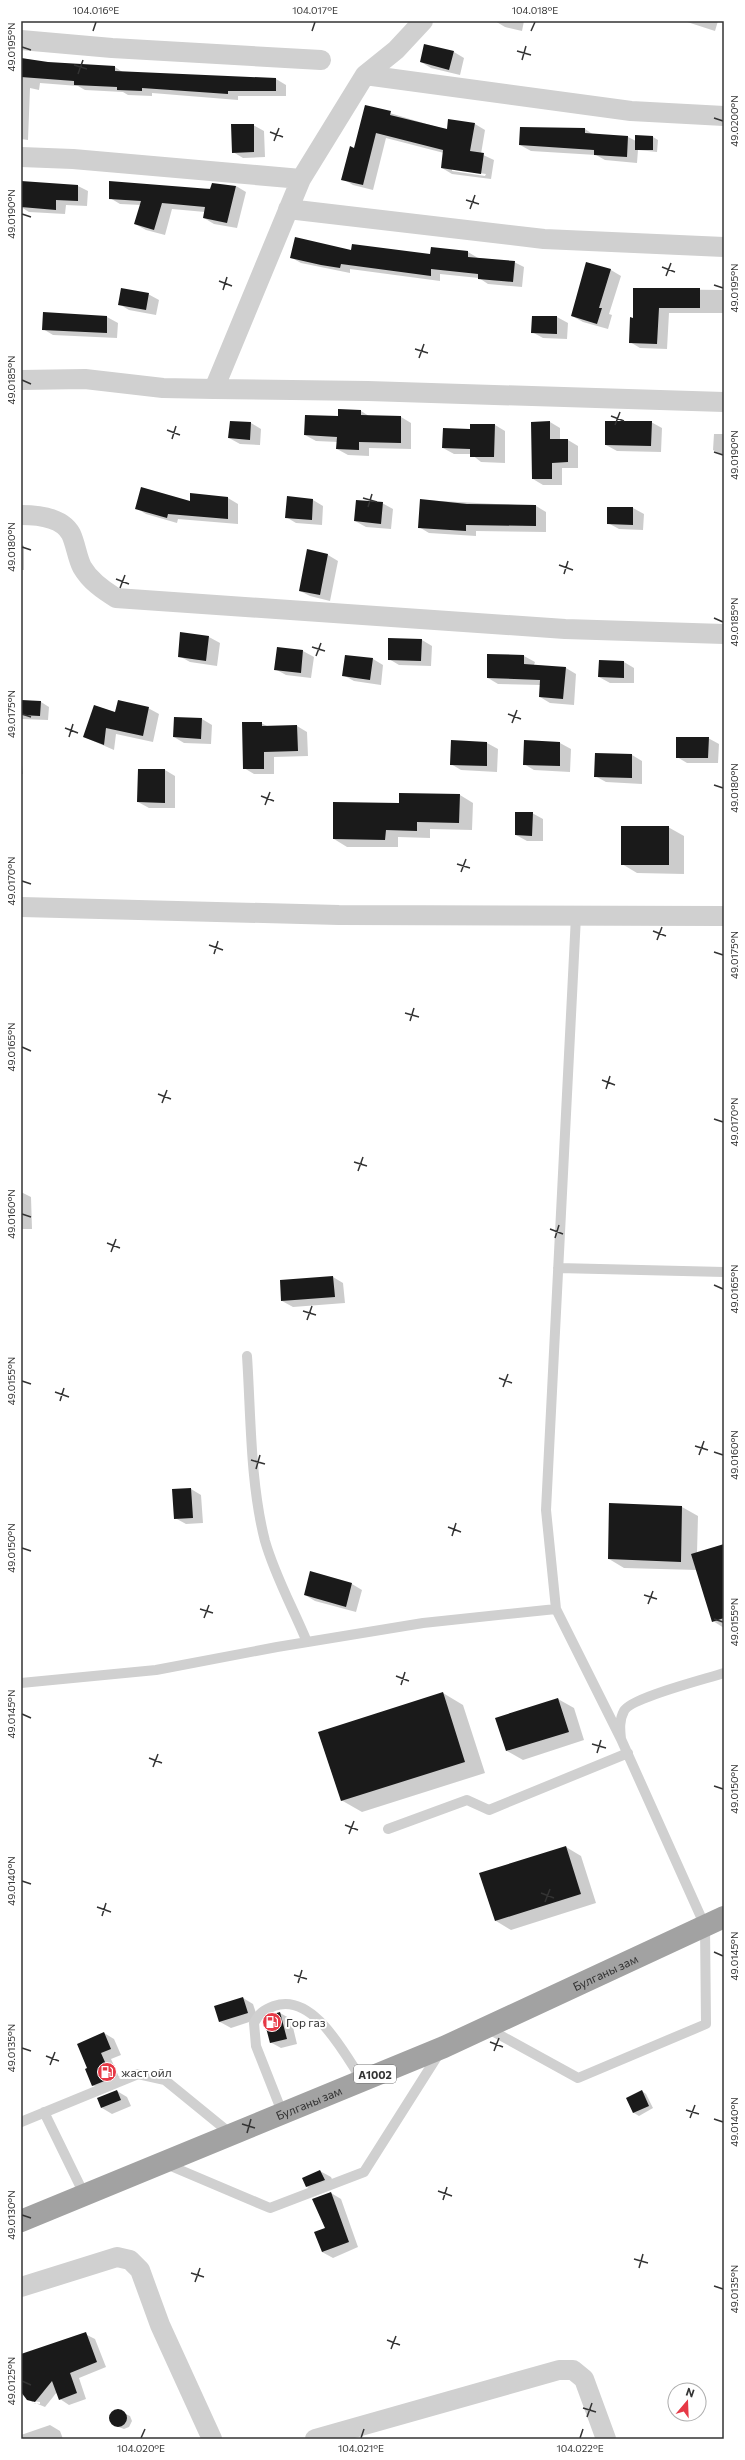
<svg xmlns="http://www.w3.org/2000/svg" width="745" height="2460" font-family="Commissioner,sans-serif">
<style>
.shadow{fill:#0003;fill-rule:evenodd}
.building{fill:#1a1a1a}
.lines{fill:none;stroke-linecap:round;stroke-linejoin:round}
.service{stroke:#d0d0d0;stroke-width:10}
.minor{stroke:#d0d0d0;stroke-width:20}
.trunk{stroke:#a2a2a2;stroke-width:22}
.ticks{fill:none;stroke:#333;stroke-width:1.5}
.labels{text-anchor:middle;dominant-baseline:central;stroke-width:4;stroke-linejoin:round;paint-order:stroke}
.shield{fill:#fff;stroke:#707070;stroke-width:1}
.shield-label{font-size:11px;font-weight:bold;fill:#333}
.street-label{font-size:12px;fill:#333;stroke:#fff}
.poi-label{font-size:12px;fill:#333;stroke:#fff;text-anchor:start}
.neatline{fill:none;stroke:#333;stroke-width:1.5}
.ticks-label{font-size:10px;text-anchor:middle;fill:#333}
</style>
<rect width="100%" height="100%" fill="#fff"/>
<path class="shadow" d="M495,21H524L522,31L505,27Z
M684,21H718L715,31Z
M454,52L464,58L460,75L431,68L421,62Z
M21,58L48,63L115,67L124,73L276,79L286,85V96H238V100L152,93V96L128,95L123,92L85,90L78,86L40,83L39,90L30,88L28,140L21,139Z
M366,106L447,130L475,124L485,130L481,154L494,160L491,179L452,174L442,168L444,153L386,138L373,190L353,185L343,179L355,149ZM452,169L486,174L485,176L452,171Z
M253,125L264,131L265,157L243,158L233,152Z
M585,129L594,135L628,137L636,141L653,137L658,140L657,152L638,150L637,163L605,160L596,155L531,151L520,145Z
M21,182L78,186L88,191L87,206L66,205L65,214L29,212L21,207Z
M236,186L246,192L237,228L214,224L204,218L205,212L172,209L165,235L146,230L135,224L141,205L120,204L110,198Z
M432,248L468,252L478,258L514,262L524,267L522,287L488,284L479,278L440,274V281L350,269V273L301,263L292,258L352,251L431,255Z
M587,263L611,270L621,276L609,314L612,315L608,329L583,322L572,316Z
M634,289L724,290V313H669L667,349L640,348L630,342L634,319Z
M148,294L159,300L156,315L129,310L119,304Z
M44,313L107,317L118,323L117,338L53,335L43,329Z
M532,317H557L568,323L567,339L543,338L532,332Z
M361,411L369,416L401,417L411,423V449L369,448V456L348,455L337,449L338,442L316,441L305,435L339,417Z
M550,422L560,428V440H568L578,446V468H562V485H543L533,479Z
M651,422L662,428L661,452L617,451L606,445Z
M251,423L261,429L260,445L240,444L229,438Z
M495,425L505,431V463L481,462L471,454H454L443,448L471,430Z
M714,434H724V456L713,450Z
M191,494L228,498L238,504V524L178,519L177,523L146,514L136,508L191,502Z
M313,500L323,506L322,525L296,523L286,517Z
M421,500L536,506L546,512V532L476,531V536L429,533L419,527Z
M382,503L393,509L391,529L366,527L355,521Z
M608,508H633L644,514L643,530L619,529L608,523Z
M21,544L24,546V570H21Z
M308,550L328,555L338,561L330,601L310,596L300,591Z
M181,633L209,637L220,643L217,666L190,662L179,656Z
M422,640L432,646L431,666L399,665L389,659Z
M278,649L303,651L314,657L311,678L286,675L275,669Z
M488,655L524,656L535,662L534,665L566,668L576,674L574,705L550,703L540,697L541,685L498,684L488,678Z
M346,656L373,659L383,665L381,685L354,681L343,675Z
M600,661L624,662L634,668V683H610L599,677Z
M21,700L41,702L49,707L48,720L21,719Z
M148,708L159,714L153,742L116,734L114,750L84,737L116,713Z
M202,719L212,725L211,744L184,743L174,737Z
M261,723L269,727L297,726L307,732L308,756L274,757V774H254L244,768Z
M708,738L719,744L718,763H687L677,757Z
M452,741L487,743L498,749L497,772L461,770L451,764Z
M525,742L560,743L571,749L570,772L534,770L524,764Z
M632,755L642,761V784L606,782L595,776Z
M21,756L23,774H21Z
M165,770L175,776V808H149L138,802Z
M460,795L473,803L472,830L430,829V838L398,837V847H347L334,839L400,804Z
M532,813L543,819V841H527L516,835Z
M668,827L684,836V874L637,873L622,864Z
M21,1192L31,1197L32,1229H21Z
M333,1277L343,1283L345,1303L293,1307L282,1301Z
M191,1489L201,1495L203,1523L186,1524L175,1518Z
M610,1504L682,1507L698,1516L697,1553L724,1545V1628L713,1621L697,1570L624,1568L609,1559Z
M352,1584L362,1590L356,1612L315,1601L305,1595Z
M443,1693L463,1705L485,1773L362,1812L341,1800Z
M558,1699L574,1708L584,1740L523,1760L507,1751Z
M566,1847L581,1856L596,1903L511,1930L496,1921Z
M243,1998L253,2004L258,2019L231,2028L220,2022L215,2007Z
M280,2013L291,2019L297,2044L281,2048L270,2042Z
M104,2033L114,2039L121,2055L111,2059L122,2084L103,2091L92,2085L89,2069Z
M117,2091L127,2097L131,2106L112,2114L102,2108Z
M642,2091L646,2094L653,2108L639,2116L634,2113L627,2098Z
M320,2171L331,2177L335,2186L317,2193L307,2187Z
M331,2193L341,2199L358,2247L333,2258L322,2252Z
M85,2334L95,2339L106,2367L79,2378L86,2399L69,2405L60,2399L57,2392L45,2407L28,2400L21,2391V2356ZM33,2401L40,2402V2404L33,2403Z
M116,2410L130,2416L132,2421L129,2427L124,2429L113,2425L110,2418L112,2413Z
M50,2425L60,2431L63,2439H21V2435Z"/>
<path class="building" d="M424,44L454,51L449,70L420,62Z
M21,58L48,62L115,66V71L276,78V91H228V94L142,88V91L117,90V87L74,85V81L21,77Z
M365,105L391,111L390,115L447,129L448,119L475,123L470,151L484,153L481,174L441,168L443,150L376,133L363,185L341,180L350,146L354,148Z
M231,124H254V152L232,153Z
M520,127L585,128V133L628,136L627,157L594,155V150L519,145Z
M635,135L653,136V150H635Z
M21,181L78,185V201L56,200V210L21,207Z
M109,181L210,189L212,183L236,186L227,223L203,218L205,207L162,203L154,230L134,224L141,201L109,199Z
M295,237L351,250L352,244L430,254L431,247L468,251V257L515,261L513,282L478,279V274L431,269V276L341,264L340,268L321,265L290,258Z
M586,262L611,269L599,308H602L597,324L571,316Z
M121,288L149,293L146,310L118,305Z
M633,288H700V308H659L657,344L629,343L630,317L633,318Z
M43,312L107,316V333L42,330Z
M532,316H557V334L531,333Z
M338,409L361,410V415L401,416V443L359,442V450L336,449L337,437L304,435L305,415L338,416Z
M230,421L251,422L250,440L228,438Z
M550,421V439H568V462L552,463V479H532L531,422Z
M605,421H652L651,446L605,445Z
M470,424H495L494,457H470V449L442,448L443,428L470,429Z
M141,487L190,501V493L228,497V519L168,514L167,518L135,509Z
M287,496L313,499L312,520L285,518Z
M420,499L467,504L536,505V526L466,525V531L418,528Z
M356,500L383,502L381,524L354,521Z
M607,507H633V525L607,524Z
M307,549L328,554L320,595L299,591Z
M180,632L209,636L206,661L178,657Z
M388,638L422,639L421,661L388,660Z
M277,647L303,650L301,673L274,670Z
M487,654L524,655V664L566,667L563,699L539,697L540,680L487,678Z
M345,655L373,658L370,680L342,676Z
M599,660L624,661V678L598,677Z
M21,700L41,701L40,716L21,715Z
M118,700L149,707L143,736L106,728L104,745L83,737L94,705L115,712Z
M174,717L202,718L201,739L173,737Z
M242,722H262V726L297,725L298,751L264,752V769H243Z
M676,737H709L708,758H676Z
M451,740L487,742V766L450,765Z
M524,740L560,742V766L523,765Z
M595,753L632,754V778L594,777Z
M138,769H165V803L137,802Z
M399,793L460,794L459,823L417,822V831L386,830L385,840L333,839V802L399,803Z
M515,812H533L532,836L515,835Z
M621,826H669V865H621Z
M333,1276L335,1297L281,1301L280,1280Z
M191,1488L193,1518L174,1519L172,1489Z
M609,1503L682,1506L681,1562L608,1559Z
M724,1544V1618L712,1622L691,1554Z
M310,1571L352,1583L346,1607L304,1595Z
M443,1692L465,1762L341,1801L318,1732Z
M558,1698L569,1732L506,1751L495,1718Z
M566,1846L581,1894L495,1921L479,1873Z
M243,1997L248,2013L219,2022L214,2006Z
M280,2012L287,2039L270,2043L264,2020L270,2015Z
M104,2032L111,2049L101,2053L112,2078L92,2086L85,2069L87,2068L77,2044Z
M117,2090L121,2100L101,2108L97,2098Z
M642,2090L649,2106L633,2113L626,2098Z
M320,2170L325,2180L306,2187L302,2178Z
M331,2192L349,2242L322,2252L314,2232L325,2228L312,2199Z
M86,2332L97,2362L70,2373L77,2393L59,2400L52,2381L35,2402L27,2400L21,2392V2354Z
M109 2418a9 9 0 1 1 18 0a9 9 0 1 1-18 0Z"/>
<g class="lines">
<path class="service" d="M576,916L546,1510L556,1609L621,1739
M558,1268L724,1272
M247,1356C251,1416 250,1483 265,1541C275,1576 293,1608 307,1642
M21,1683L156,1670L277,1647L423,1623L556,1609
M388,1829L467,1800L489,1810L628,1753
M487,2028L578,2078L706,2024L705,1926L621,1739C620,1730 619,1720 624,1711C630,1698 706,1679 724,1673
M44,2112L84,2194
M282,2112L256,2046L254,2023C259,2013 264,2010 274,2006C313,1992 344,2053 362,2080
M21,2122L138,2074L165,2080L230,2133
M166,2164L270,2208L364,2172L440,2052"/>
<path class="minor" d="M21,40L112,48L321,60
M365,75L631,111L724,116
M21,157L73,159L301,179
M288,209L544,239L724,247
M21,380L85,379L163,388L214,389L301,179L365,75L396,50L423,21
M214,389L368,391L724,402
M21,515C38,515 62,517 71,534C76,545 77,557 82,567C90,581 103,590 116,598L565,629L724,634
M21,907L339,915L724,916
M21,2287L117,2257L130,2260L140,2270L160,2325L212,2439
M315,2439L559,2370H573L584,2379L606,2439"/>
<path class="trunk" id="s1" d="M21,2221L444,2047L724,1917"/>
</g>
<path class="ticks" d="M93,31L96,22M312,31L315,22M531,31L535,22M22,47L31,50M517,51L531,55M522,60L526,46M74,65L87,69M78,74L83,60M714,118L723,121M270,132L283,137M274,141L279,128M466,200L479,204M470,209L475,195M22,214L31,217M662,267L675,272M666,276L671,263M219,281L232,286M714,285L723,288M223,290L227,277M415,349L428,353M419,358L424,344M22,380L31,384M611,416L624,421M615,425L620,412M167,430L180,435M172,439L176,426M714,452L723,455M363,498L377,502M368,507L372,494M22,547L31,550M559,565L573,570M564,574L568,561M116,579L129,584M120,588L125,575M714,618L723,622M312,647L325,651M316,656L321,643M22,714L31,717M508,714L521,719M512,723L517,710M65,728L78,733M69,737L73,724M714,785L723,788M261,796L274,801M265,805L270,792M457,864L470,868M461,872L466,859M22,881L31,884M653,931L666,936M657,940L662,927M209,945L223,950M714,952L723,955M214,954L218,941M405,1013L419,1017M410,1021L414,1008M22,1047L31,1051M602,1080L615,1085M606,1089L610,1076M158,1094L171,1099M162,1103L167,1090M714,1119L723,1122M354,1162L367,1166M358,1171L363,1157M22,1214L31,1217M550,1229L563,1234M555,1238L559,1225M107,1243L120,1248M111,1252L116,1239M714,1285L723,1289M303,1311L316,1315M307,1320L312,1306M499,1378L512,1383M22,1381L31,1384M503,1387L508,1374M55,1392L69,1397M60,1401L64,1388M695,1446L708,1450M714,1452L723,1455M699,1455L704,1441M251,1460L265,1464M256,1469L260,1455M448,1527L461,1532M452,1536L456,1523M22,1548L31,1551M644,1595L657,1599M648,1604L653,1591M200,1609L213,1613M204,1618L209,1605M714,1619L723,1622M396,1676L409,1681M401,1685L405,1672M22,1714L31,1718M592,1744L606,1748M597,1753L601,1740M149,1758L162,1763M153,1767L158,1754M714,1786L723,1789M345,1825L358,1830M349,1834L354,1821M22,1881L31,1884M541,1893L554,1898M545,1902L550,1889M97,1907L111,1912M102,1916L106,1903M714,1952L723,1956M294,1975L307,1979M298,1983L302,1970M490,2042L503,2047M22,2048L31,2051M494,2051L499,2038M46,2056L59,2061M50,2065L55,2052M686,2110L699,2114M690,2118L695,2105M714,2119L723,2122M242,2124L255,2128M247,2133L251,2119M438,2191L452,2196M443,2200L447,2187M22,2215L31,2218M634,2259L648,2263M639,2268L643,2254M191,2273L204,2277M195,2282L200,2268M714,2286L723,2289M387,2340L400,2345M391,2349L396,2336M22,2381L31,2385M583,2408L596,2412M587,2417L592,2403M141,2438L145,2429M361,2438L364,2429M580,2438L583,2429"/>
<defs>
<symbol id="fuel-disc" viewBox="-11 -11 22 22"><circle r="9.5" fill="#e63946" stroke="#fff"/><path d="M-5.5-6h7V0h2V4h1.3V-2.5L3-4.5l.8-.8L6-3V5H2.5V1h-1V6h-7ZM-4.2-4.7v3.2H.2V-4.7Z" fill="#fff"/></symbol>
</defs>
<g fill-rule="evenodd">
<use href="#fuel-disc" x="261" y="2011" width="22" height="22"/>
<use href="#fuel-disc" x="96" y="2061" width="22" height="22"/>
</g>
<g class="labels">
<rect class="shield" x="354" y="2065" width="42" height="18" rx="3"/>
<g class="shield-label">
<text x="375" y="2074">A1002</text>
</g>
<g class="street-label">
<text stroke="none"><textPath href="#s1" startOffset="635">Булганы зам</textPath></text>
<text stroke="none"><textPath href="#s1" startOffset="311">Булганы зам</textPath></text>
</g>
<g class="poi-label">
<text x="286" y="2022">Гор газ</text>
<text x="121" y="2072">жаст ойл</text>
</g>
</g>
<rect width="745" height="2460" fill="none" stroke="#ffffff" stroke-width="44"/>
<g transform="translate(687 2402) rotate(19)"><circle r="19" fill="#ffffff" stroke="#adadad"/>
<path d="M0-3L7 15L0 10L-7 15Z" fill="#e63946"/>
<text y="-6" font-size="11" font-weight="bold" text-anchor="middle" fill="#333333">N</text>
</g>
<rect x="22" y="22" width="701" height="2416" class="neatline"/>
<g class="ticks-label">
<text x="96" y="14">104.016°E</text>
<text x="315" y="14">104.017°E</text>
<text x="535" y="14">104.018°E</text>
<text transform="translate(11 47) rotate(-90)" y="4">49.0195°N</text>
<text transform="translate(734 121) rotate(-90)" y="4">49.0200°N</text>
<text transform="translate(11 214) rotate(-90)" y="4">49.0190°N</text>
<text transform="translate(734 288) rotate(-90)" y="4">49.0195°N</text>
<text transform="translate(11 380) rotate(-90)" y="4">49.0185°N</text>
<text transform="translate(734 455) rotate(-90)" y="4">49.0190°N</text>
<text transform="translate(11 547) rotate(-90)" y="4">49.0180°N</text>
<text transform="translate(734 622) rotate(-90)" y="4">49.0185°N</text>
<text transform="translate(11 714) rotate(-90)" y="4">49.0175°N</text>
<text transform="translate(734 788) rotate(-90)" y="4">49.0180°N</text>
<text transform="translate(11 881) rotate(-90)" y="4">49.0170°N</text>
<text transform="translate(734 955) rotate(-90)" y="4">49.0175°N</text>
<text transform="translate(11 1047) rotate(-90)" y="4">49.0165°N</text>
<text transform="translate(734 1122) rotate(-90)" y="4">49.0170°N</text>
<text transform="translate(11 1214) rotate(-90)" y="4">49.0160°N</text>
<text transform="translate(734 1289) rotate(-90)" y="4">49.0165°N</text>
<text transform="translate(11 1381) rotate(-90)" y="4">49.0155°N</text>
<text transform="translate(734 1455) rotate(-90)" y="4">49.0160°N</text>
<text transform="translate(11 1548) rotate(-90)" y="4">49.0150°N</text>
<text transform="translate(734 1622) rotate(-90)" y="4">49.0155°N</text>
<text transform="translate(11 1714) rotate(-90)" y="4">49.0145°N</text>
<text transform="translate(734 1789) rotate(-90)" y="4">49.0150°N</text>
<text transform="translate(11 1881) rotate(-90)" y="4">49.0140°N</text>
<text transform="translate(734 1956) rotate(-90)" y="4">49.0145°N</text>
<text transform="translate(11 2048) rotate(-90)" y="4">49.0135°N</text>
<text transform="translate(734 2122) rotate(-90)" y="4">49.0140°N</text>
<text transform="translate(11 2215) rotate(-90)" y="4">49.0130°N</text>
<text transform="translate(734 2289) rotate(-90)" y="4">49.0135°N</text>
<text transform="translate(11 2381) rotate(-90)" y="4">49.0125°N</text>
<text x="141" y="2452">104.020°E</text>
<text x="361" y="2452">104.021°E</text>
<text x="580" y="2452">104.022°E</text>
</g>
</svg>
